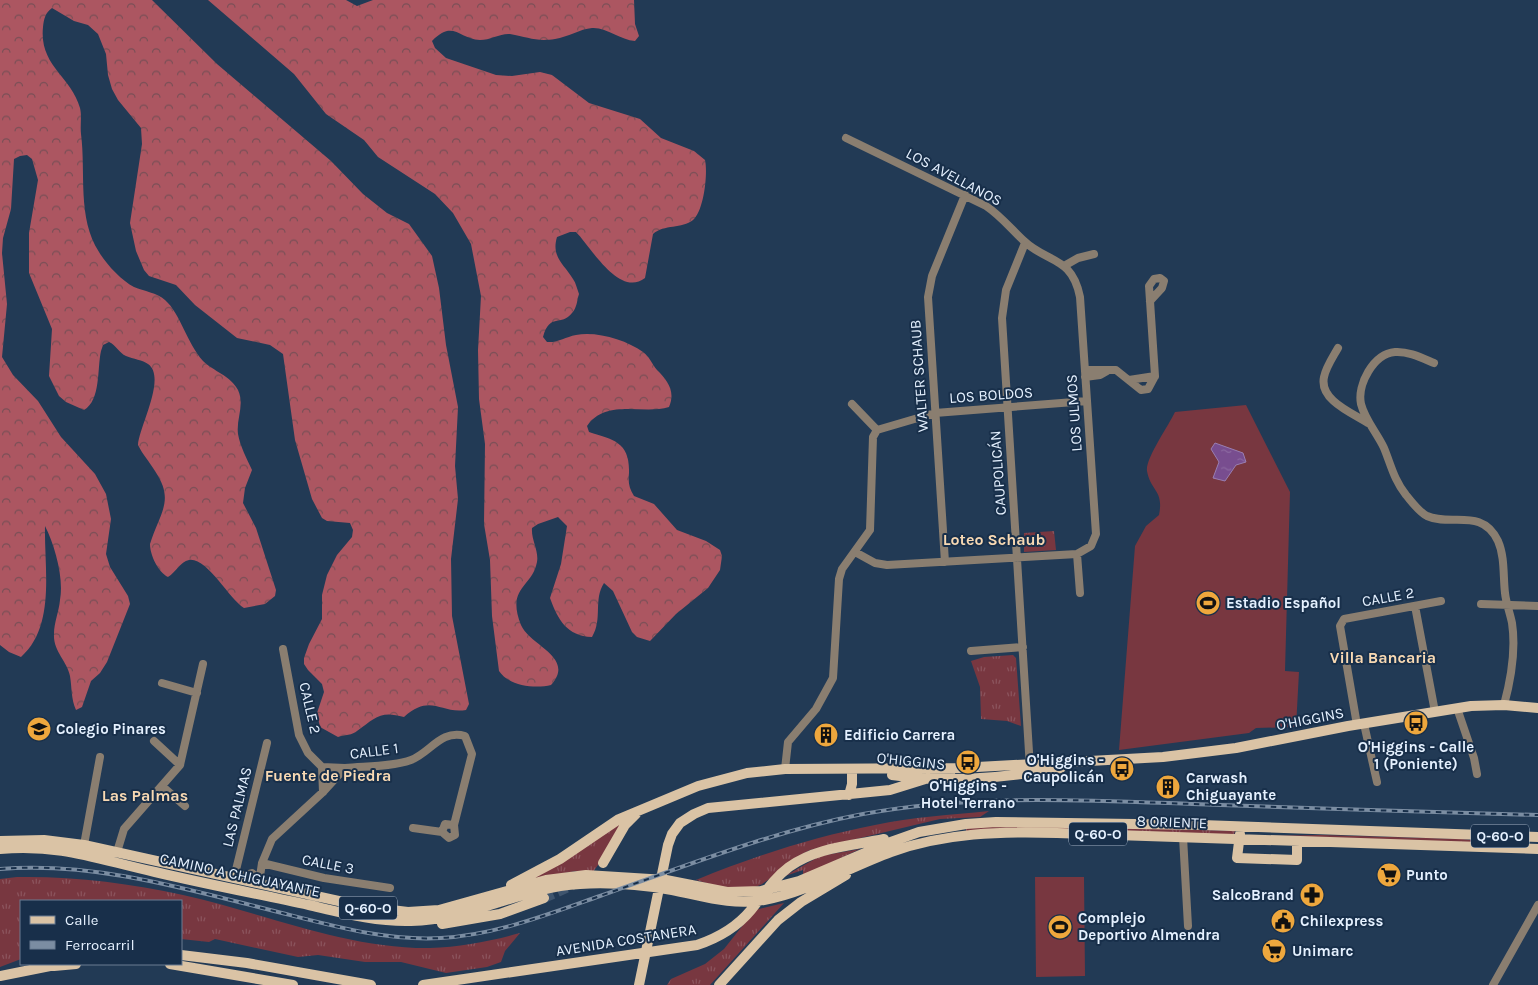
<svg xmlns="http://www.w3.org/2000/svg" width="1538" height="985" font-family="Karla,sans-serif">
<style>
.grass{fill:url(#grass-tufts)}
.forest{fill:url(#forest-crowns)}
.garden{fill:#783740}
.water{fill:url(#water-ripples);stroke:#997eb1}
.lines{fill:none;stroke-linecap:round;stroke-linejoin:round}
.major-tunnel{stroke:#3f556e;stroke-width:10;stroke-dasharray:10 5;stroke-linecap:butt}
.minor{stroke:#8a7e70;stroke-width:8}
.major{stroke:#dac3a5;stroke-width:10}
.rail-casing{stroke:#7b8da2;stroke-width:4}
.rail{stroke:#182f4a;stroke-width:2;stroke-dasharray:5.5;stroke-linecap:butt}
.labels{text-anchor:middle;dominant-baseline:central;stroke-width:4;stroke-linejoin:round;paint-order:stroke}
.shield{fill:#182f4a;stroke:#a8b7c9;stroke-width:1}
.shield-label{font-size:14px;font-weight:bold;fill:#e5f1ff}
.street-label{font-size:15px;fill:#e5f1ff;stroke:#182f4a}
.poi-label{font-size:15px;font-weight:bold;fill:#e5f1ff;stroke:#182f4a;text-anchor:start}
.neighbourhood-label{font-size:16px;font-weight:bold;fill:#f8d9b3;stroke:#182f4a}
</style>
<defs>
<pattern id="grass-tufts" width="24" height="20" patternUnits="userSpaceOnUse" patternTransform="scale(1.25)"><rect width="24" height="20" fill="#783740"/><path d="M3 7l-1-3M5 7V3M7 7l1-3M15 17l-1-3M17 17v-4M19 17l1-3" fill="none" stroke="#8b545d"/></pattern>
<pattern id="forest-crowns" width="20" height="18" patternUnits="userSpaceOnUse" patternTransform="scale(1.25)"><rect width="20" height="18" fill="#ac5661"/><path d="M2 6a3 3 0 1 1 6 0M12 15a3 3 0 1 1 6 0" fill="none" stroke="#784f56"/></pattern>
<pattern id="water-ripples" width="26" height="14" patternUnits="userSpaceOnUse" patternTransform="scale(1.25)"><rect width="26" height="14" fill="#784d8f"/><path d="M2 4q2-2 4 0t4 0M15 11q2-2 4 0t4 0" fill="none" stroke="#8b67a0"/></pattern>
</defs>
<rect width="100%" height="100%" fill="#223a55"/>
<path class="grass" d="M1054,531L1056,550L1024,552V533Z
M1013,655L1016,658L1021,726L1007,721L981,719L980,687L971,661L984,657Z
M989,811L980,817L940,819L810,850C792,858 781,872 765,882C745,896 717,886 696,880C755,856 813,837 875,825C912,817 951,815 989,811Z
M623,821L603,858L593,872L576,871L532,879Z
M1032,825L1235,831L1234,835L966,831V827Z
M1321,835L1462,839L1491,842L1492,844L1250,836Z
M860,849L803,876V870L785,876L820,856Z
M17,877C72,876 129,883 183,895C264,913 346,949 430,948C461,947 491,941 520,933L505,951L501,962L487,967L446,973L401,962H365L318,955L298,957L215,939L209,942L181,939V901H21V959L0,967V879Z
M784,903L710,985H667L671,979L705,964L724,949L755,910Z"/>
<path class="forest" d="M0,0H152L217,64L331,161L363,194L387,213L409,224L432,256L439,288L446,345L458,407L455,466L458,499L451,559L452,616L469,704L466,710C440,714 431,693 404,717C380,710 375,718 357,731C353,735 344,735 338,737L320,727L317,713L324,692L322,684L308,670L304,664V658L309,644L322,619V595L327,575L337,555L352,537L353,530L350,523L327,521L322,518L312,499L295,440L283,354L270,345L237,338L195,305L176,285L149,276L144,270L136,251L130,223L142,144L141,128L118,100L112,89L108,75L106,54L98,34L88,25L74,21L52,8C45,13 44,19 43,27C39,66 71,76 80,108C82,116 80,125 81,134C86,173 77,218 99,252C106,264 122,281 134,287C144,291 157,293 165,300C180,313 187,343 203,361C213,371 231,376 238,390C245,405 236,419 238,434C240,446 247,459 252,470L245,488L243,503L256,528L276,590L275,596L265,604L244,608C229,599 207,557 189,560C180,562 176,572 168,577C158,572 150,555 150,544C160,512 175,501 155,471C149,461 143,455 138,445C139,427 167,377 148,364C143,360 133,359 126,356C119,353 116,345 109,342L103,345L101,351C97,369 101,400 84,410L66,402L59,396L49,376L52,329L29,273V233L38,180L32,159L27,155L20,156L14,159L11,209L3,238L2,253L7,304L2,357L13,375L38,401L61,437L95,474L106,494L111,519L106,554L110,567L128,596L130,604L107,662L100,673L91,681L82,707L76,710C71,699 72,688 70,676C67,661 53,651 54,634C54,623 59,611 60,600C64,578 55,546 45,526C44,568 56,626 21,657L9,652L0,645Z
M208,0H346L357,6L373,0H634L635,24L639,36L635,41C620,40 607,27 592,28C580,29 568,37 555,39C536,42 528,37 510,34C501,33 490,40 480,40C459,39 453,19 432,41L435,48L446,58L496,75L512,76L540,72L552,75L589,103L640,119L661,138L694,151L705,160C708,173 704,211 693,220C682,229 664,224 653,234L645,278C619,298 591,247 576,232H570L557,237C551,257 564,264 573,279C576,283 577,289 579,294C577,300 577,308 572,313C561,327 550,312 543,337L547,342C558,343 565,337 576,335C597,331 626,340 643,352C649,356 652,364 657,370C667,380 676,391 669,407C643,415 606,398 587,426L589,432C614,440 630,442 629,473C628,482 629,488 634,496L654,504L677,530L706,541L720,550L722,556L720,570L708,588L676,614L650,641L637,637L632,632L613,591L604,583C593,600 603,619 592,637C567,636 558,620 550,598L561,564L567,526L558,517L538,524L532,528C531,540 539,551 537,562C532,588 506,587 521,625C530,646 576,657 551,685C535,689 509,686 499,671L492,616L490,560L484,524L485,444L479,399L478,350L481,296L471,244L453,213L435,194L378,157L364,140L326,114L294,74Z"/>
<path class="garden" d="M1246,405L1290,492L1285,671L1299,672L1296,727L1256,728L1249,733L1119,750L1135,546L1146,526L1159,515C1164,490 1151,492 1147,471C1145,459 1169,425 1175,412Z
M1035,877H1084L1085,976L1036,977Z"/>
<path class="water" d="M1215,443L1243,453L1246,462L1236,465L1225,481L1213,478L1219,462L1211,449Z"/>
<g class="lines">
<path class="major-tunnel" d="M544,898L573,885"/>
<path class="minor" d="M846,138L986,206C1001,216 1011,229 1024,241C1047,263 1072,256 1080,297L1096,534L1091,546L1077,554L887,565L875,563L855,552
M1025,243L1006,290L1002,318L1030,768
M1064,266L1078,258L1094,254
M1338,348C1333,357 1326,367 1324,377C1319,400 1352,413 1368,423
M1434,363C1422,358 1408,351 1395,352C1373,354 1357,385 1361,404C1365,420 1377,433 1384,448C1391,465 1394,480 1406,495C1412,502 1419,512 1427,516C1451,527 1482,507 1498,541C1505,557 1503,576 1505,593C1506,603 1510,613 1512,623C1516,649 1511,679 1504,705
M1085,370H1116L1141,390L1148,389L1155,376L1149,286L1154,279L1160,278L1164,281L1162,288L1150,301
M1085,377L1100,375L1107,371
M1129,380L1155,376
M852,404L877,430
M877,430L935,413L1087,401
M1077,554L1080,593
M945,562L928,297L932,276L965,195
M1481,604L1538,606
M1415,606L1435,712
M283,649L299,735L308,753L322,767L323,792
M971,651L1023,647
M162,683L197,693
M1457,708L1474,758L1477,774
M1364,724L1377,782
M1357,725L1340,626L1344,619L1441,601
M154,741L180,765
M322,767L345,768
M785,769L788,742L816,709L833,678L839,579L842,569L870,530L873,437L877,430
M162,786L185,806
M442,832L445,824L454,825
M1183,837L1188,926
M84,845L100,757
M117,852L124,829L180,765L203,664
M262,863L324,878L390,888
M234,878L267,743
M234,878L252,873L260,880
M259,883L262,863L272,839L323,792L345,768C366,766 391,767 411,760C430,753 441,729 465,736L472,754L454,825L455,835L449,838L442,832L413,828
M1493,985L1538,905"/>
<path class="major" d="M892,775C949,783 1004,778 1061,768
M849,795L852,784V769
M1240,834L1237,858L1297,860V841
M0,841L44,840L84,845L366,907L408,912L439,910L546,880L586,875L666,880L727,892L761,891L799,881L888,843L919,832L966,824L996,822L1202,825L1538,837
M0,849C62,844 96,859 155,872C206,884 258,894 309,905C343,913 376,922 411,921C470,920 522,887 580,884C610,882 643,885 672,890C703,896 732,906 764,900C805,893 850,867 891,852C944,833 1002,831 1057,833L1538,849
M603,863L625,825L636,814
M511,885L560,859L619,819L698,786L747,773L785,769L959,768L1163,757L1236,748L1348,726L1471,706L1504,705L1538,708
M442,924L500,914L544,898
M181,955L247,963L371,985
M170,964L293,985
M54,966L76,964
M0,976L60,964
M423,985L697,945C718,938 737,927 751,910C764,894 773,879 789,867C817,847 851,846 884,839
M639,985L668,845L672,834L680,823L694,814L708,808L890,790L951,771
M719,985L778,920L801,902L846,875"/>
<defs>
<path id="rail" d="M0,869C97,861 193,891 286,914C337,927 388,941 441,938C496,935 549,914 600,896C686,866 773,831 863,814C972,794 1082,800 1192,804C1307,808 1423,812 1538,815"/>
</defs>
<use href="#rail" class="rail-casing"/>
<use href="#rail" class="rail"/>
</g>
<defs>
<symbol id="stadium-disc" viewBox="-11 -11 22 22"><circle r="9.5" fill="#eea73d" stroke="#182f4a"/><path d="M0-5a6.5 5 0 1 0 0 10a6.5 5 0 1 0 0-10ZM-3.5-1.8h7v3.6h-7Z" fill="#111"/></symbol>
<symbol id="bus-disc" viewBox="-11 -11 22 22"><circle r="9.5" fill="#eea73d" stroke="#182f4a"/><path d="M-5-6H5V4H4V6H2V4H-2V6H-4V4H-5ZM-3.5-4V0h7V-4ZM-3.5 1.2v1.5H-2V1.2ZM2 1.2v1.5H3.5V1.2Z" fill="#111"/></symbol>
<symbol id="school-disc" viewBox="-11 -11 22 22"><circle r="9.5" fill="#eea73d" stroke="#182f4a"/><path d="M0-5L7-2L0 1L-7-2ZM-4 1L0 2.5L4 1V4Q0 6-4 4Z" fill="#111"/></symbol>
<symbol id="building-disc" viewBox="-11 -11 22 22"><circle r="9.5" fill="#eea73d" stroke="#182f4a"/><path d="M-4-6H4V6H1V3H-1V6H-4ZM-2.5-4.3h1.7v1.8h-1.7ZM.8-4.3h1.7v1.8H.8ZM-2.5-1h1.7V.8h-1.7ZM.8-1h1.7V.8H.8Z" fill="#111"/></symbol>
<symbol id="supermarket-disc" viewBox="-11 -11 22 22"><circle r="9.5" fill="#eea73d" stroke="#182f4a"/><path d="M-6-5.5h2.5l.6 2H6L4.5 2H-2.5L-4.4-4H-6ZM-1.5 3.2a1.3 1.3 0 1 0 .1 0ZM3 3.2a1.3 1.3 0 1 0 .1 0Z" fill="#111"/></symbol>
<symbol id="pharmacy-disc" viewBox="-11 -11 22 22"><circle r="9.5" fill="#eea73d" stroke="#182f4a"/><path d="M-2-6h4v4h4v4h-4v4h-4v-4h-4v-4h4Z" fill="#111"/></symbol>
<symbol id="civic-disc" viewBox="-11 -11 22 22"><circle r="9.5" fill="#eea73d" stroke="#182f4a"/><path d="M-.6-6.5H3V-4.5H.6V-3L4-1V1h2V6H-6V1h2V-1L-.6-3ZM-1.2 2.5V6h2.4V2.5Z" fill="#111"/></symbol>
</defs>
<g fill-rule="evenodd">
<use href="#stadium-disc" x="1194" y="589" width="28" height="28"/>
<use href="#bus-disc" x="1402" y="709" width="28" height="28"/>
<use href="#school-disc" x="25" y="715" width="28" height="28"/>
<use href="#building-disc" x="812" y="721" width="28" height="28"/>
<use href="#bus-disc" x="954" y="748" width="28" height="28"/>
<use href="#bus-disc" x="1108" y="755" width="28" height="28"/>
<use href="#building-disc" x="1154" y="773" width="28" height="28"/>
<use href="#supermarket-disc" x="1375" y="861" width="28" height="28"/>
<use href="#pharmacy-disc" x="1298" y="881" width="28" height="28"/>
<use href="#civic-disc" x="1269" y="907" width="28" height="28"/>
<use href="#stadium-disc" x="1046" y="913" width="28" height="28"/>
<use href="#supermarket-disc" x="1260" y="937" width="28" height="28"/>
</g>
<g class="labels">
<g class="shield">
<rect x="1069" y="822.5" width="58" height="23" rx="4"/>
<rect x="1471" y="824.5" width="58" height="23" rx="4"/>
<rect x="339" y="896.5" width="58" height="23" rx="4"/>
</g>
<g class="shield-label">
<text x="1098" y="834">Q-60-O</text>
<text x="1500" y="836">Q-60-O</text>
<text x="368" y="908">Q-60-O</text>
</g>
<g class="street-label">
<text transform="translate(954 177) rotate(28)">LOS AVELLANOS</text>
<text transform="translate(919 376) rotate(-94)">WALTER SCHAUB</text>
<text transform="translate(991 395) rotate(-4)">LOS BOLDOS</text>
<text transform="translate(1074 413) rotate(-94)">LOS ULMOS</text>
<text transform="translate(998 473) rotate(-94)">CAUPOLICÁN</text>
<text transform="translate(1388 597) rotate(-10)">CALLE 2</text>
<text transform="translate(310 708) rotate(77)">CALLE 2</text>
<text transform="translate(1310 719) rotate(-11)">O'HIGGINS</text>
<text transform="translate(374 751) rotate(-7)">CALLE 1</text>
<text transform="translate(911 761) rotate(6)">O'HIGGINS</text>
<text transform="translate(237 807) rotate(-76)">LAS PALMAS</text>
<text transform="translate(1172 822) rotate(2)">8 ORIENTE</text>
<text transform="translate(328 864) rotate(11)">CALLE 3</text>
<text transform="translate(240 875) rotate(12)">CAMINO A CHIGUAYANTE</text>
<text transform="translate(626 940) rotate(-9)">AVENIDA COSTANERA</text>
</g>
<g class="poi-label">
<text x="1226" y="603">Estadio Español</text>
<text x="56" y="729">Colegio Pinares</text>
<text x="844" y="735">Edificio Carrera</text>
<text x="1416" y="747" text-anchor="middle">O'Higgins - Calle<tspan x="1416" dy="17">1 (Poniente)</tspan></text>
<text x="1104" y="760" text-anchor="end">O'Higgins -<tspan x="1104" dy="17">Caupolicán</tspan></text>
<text x="1186" y="778">Carwash<tspan x="1186" dy="17">Chiguayante</tspan></text>
<text x="968" y="786" text-anchor="middle">O'Higgins -<tspan x="968" dy="17">Hotel Terrano</tspan></text>
<text x="1406" y="875">Punto</text>
<text x="1294" y="895" text-anchor="end">SalcoBrand</text>
<text x="1078" y="918">Complejo<tspan x="1078" dy="17">Deportivo Almendra</tspan></text>
<text x="1300" y="921">Chilexpress</text>
<text x="1292" y="951">Unimarc</text>
</g>
<g class="neighbourhood-label">
<text x="994" y="539">Loteo Schaub</text>
<text x="1383" y="657">Villa Bancaria</text>
<text x="328" y="775">Fuente de Piedra</text>
<text x="145" y="795">Las Palmas</text>
</g>
</g>
<rect x="20" y="900" width="162" height="65" fill="#182f4a" stroke="#6a7d92"/>
<rect x="30" y="916" width="25" height="8" fill="#dac3a5" stroke="#6a7d92"/>
<text x="65" y="925" font-size="15" fill="#e5f1ff">Calle</text>
<rect x="30" y="941" width="25" height="8" fill="#7b8da2" stroke="#6a7d92"/>
<text x="65" y="950" font-size="15" fill="#e5f1ff">Ferrocarril</text>
</svg>
